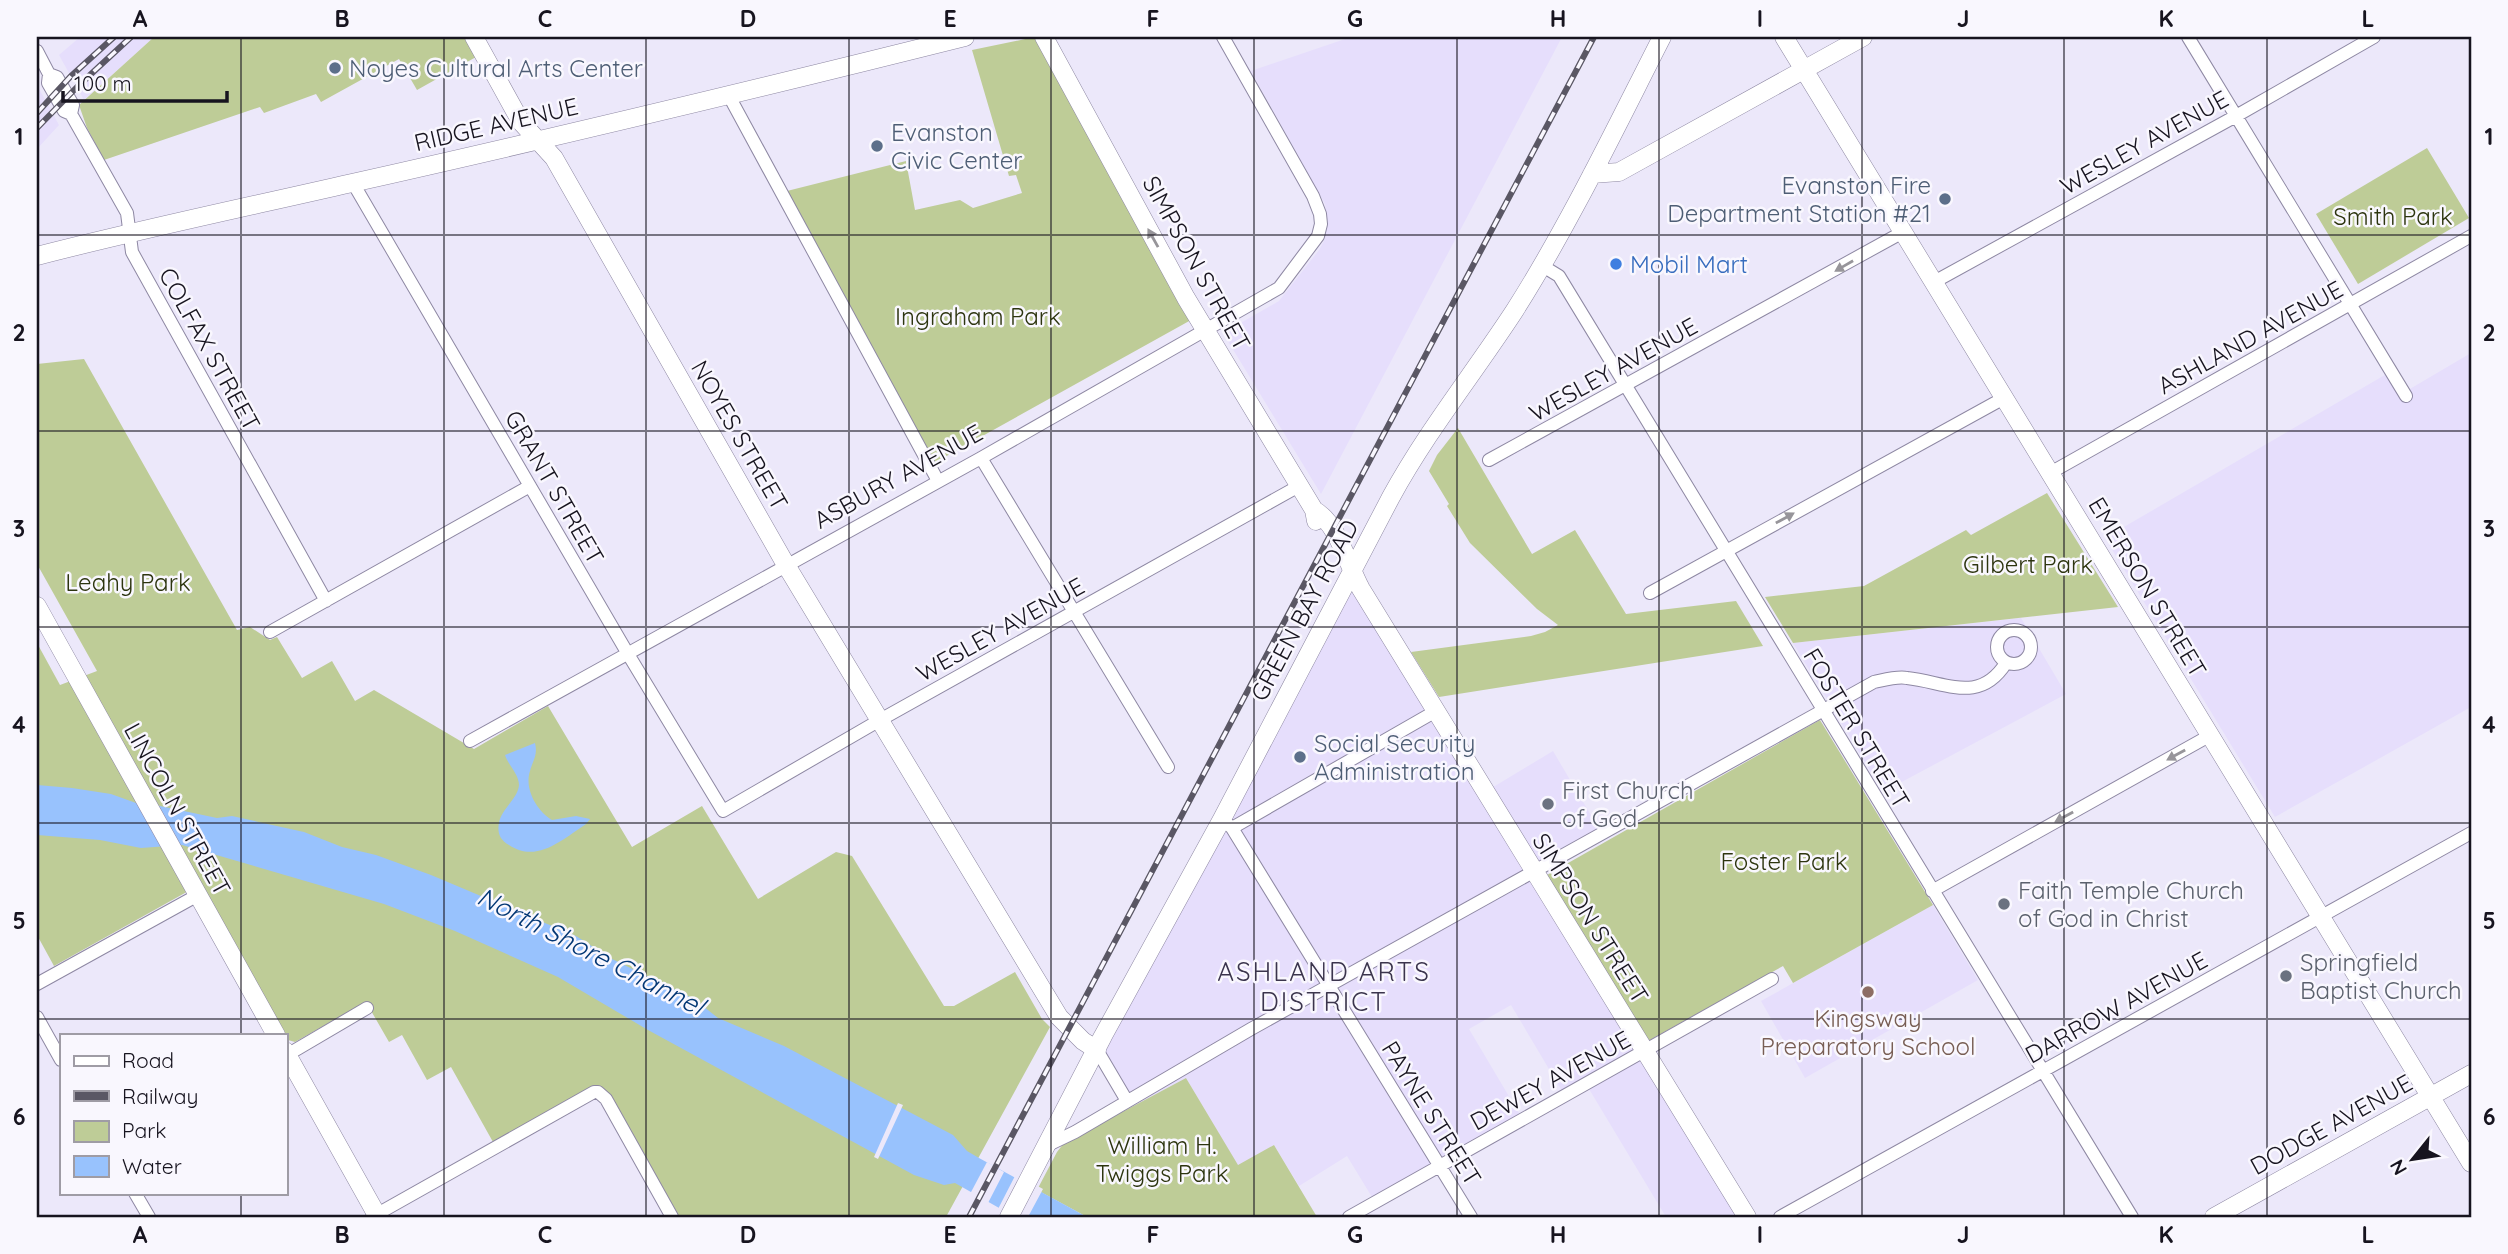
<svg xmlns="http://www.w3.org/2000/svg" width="2508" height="1254" font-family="Quicksand,sans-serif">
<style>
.built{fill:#e6defc}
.green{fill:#becc97}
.water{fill:#98c2fd}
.pier{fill:#ece8fa}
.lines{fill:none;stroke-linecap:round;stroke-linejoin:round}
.street-casing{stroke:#8e88a3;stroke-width:14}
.secondary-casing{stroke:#8e88a3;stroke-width:19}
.street{stroke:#fff;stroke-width:12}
.secondary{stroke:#fff;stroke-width:18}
.rail-casing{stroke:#5a5764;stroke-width:6}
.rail{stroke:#f9f7fe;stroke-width:3.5;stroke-dasharray:10;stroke-linecap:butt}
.oneway{fill:#97959a}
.grid{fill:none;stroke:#17141f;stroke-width:2;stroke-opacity:0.55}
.service-dot{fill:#5c6f8a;stroke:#f9f7fe;stroke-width:2.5}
.shop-dot{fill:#3f7fe0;stroke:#f9f7fe;stroke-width:2.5}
.worship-dot{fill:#6b7280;stroke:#f9f7fe;stroke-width:2.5}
.education-dot{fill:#8d6e63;stroke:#f9f7fe;stroke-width:2.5}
.labels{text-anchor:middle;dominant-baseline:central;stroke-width:5;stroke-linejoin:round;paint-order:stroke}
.service-label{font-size:24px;fill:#4e5e75;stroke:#f9f7fe;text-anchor:start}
.street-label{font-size:24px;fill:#17141f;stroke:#f9f7fe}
.park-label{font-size:24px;fill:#2d350f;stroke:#f9f7fe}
.shop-label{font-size:24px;fill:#366cbe;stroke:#f9f7fe;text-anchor:start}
.worship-label{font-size:24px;fill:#5b616d;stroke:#f9f7fe;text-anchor:start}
.education-label{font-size:24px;fill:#785e54;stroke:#f9f7fe}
.water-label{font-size:26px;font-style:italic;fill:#033775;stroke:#f9f7fe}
.neighbourhood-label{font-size:26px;letter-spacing:2px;fill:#3b354d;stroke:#f9f7fe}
.neatline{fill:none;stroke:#17141f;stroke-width:2.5}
.grid-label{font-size:23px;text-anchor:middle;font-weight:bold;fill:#17141f}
</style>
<rect width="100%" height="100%" fill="#ece8fa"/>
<path class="built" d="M80,37H154L84,100L59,55Z
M1351,37H1562L1321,494L1223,333L1279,301L1319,250L1324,241L1328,223L1325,204L1251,71Z
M37,85L59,125L37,149Z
M2471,353V707L2275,817L2105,538L2390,372L2403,393Z
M1351,571L1485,792L1553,751L1602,834L1534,872L1747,1217H1666L1586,1084L1565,1096L1511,1005L1469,1029L1523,1120L1375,1202L1347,1156L1299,1186L1274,1145L1238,1166L1186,1078L1131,1108L1097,1050Z
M2021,618L2066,694L1883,792L1793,643Z
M1933,905L1978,980L1805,1078L1761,1001Z"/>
<path class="green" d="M154,37H465L476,57L417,90L399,59L321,102L316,94L264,113L260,107L104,160L87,128L79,105Z
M1035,37L1191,320L934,463L787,191L906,161L915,210L960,200L973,208L1022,193L1016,175L1009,176L972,50Z
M2427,148L2469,218L2358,284L2316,214Z
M84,359L237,630L250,627L270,640L277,637L302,678L332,661L355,701L374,690L474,749L548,706L632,847L702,806L758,899L836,852L852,856L944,1006H954L1015,972L1042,1019L1050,1027L946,1217H678L606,1091L596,1085L493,1142L451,1067L427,1080L402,1035L389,1042L366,1002L295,1042L288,1040L201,884L54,966L37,935V643L60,685L97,671L37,564V364Z
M1458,428L1532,554L1575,530L1626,614L1736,601L1763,646L1439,697L1411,652L1531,636L1545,632L1558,625L1537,609L1470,543L1447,506L1449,504L1429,471L1437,455Z
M2047,493L2118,607L1793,643L1765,597L1864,586L1966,530L1971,535Z
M1820,720L1933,905L1793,983L1783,966L1648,1041L1547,875Z
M1186,1078L1238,1165L1274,1145L1317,1217H1087L1037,1190L1057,1152L1064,1143Z"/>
<path class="water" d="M535,743C538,755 533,760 530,771C524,789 537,811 552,820L576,816L590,819L586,824C563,839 537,864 509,845C500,840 497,833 499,823C501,809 518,799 519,785C519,774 508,765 505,755Z
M37,785L72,788L111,794L136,803L160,806L217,818L232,816L304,832L342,847L376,855L431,875L576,936L612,959L694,999L718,1018L784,1046L953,1135L967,1151L979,1158L1087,1217H1015L955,1183L944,1185L914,1175L648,1030L558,977L455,931L384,904L182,845L141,848L100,840L37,835Z"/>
<path class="pier" d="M898,1103L903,1105L878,1159L874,1157Z
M987,1162L1004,1172L988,1203L970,1194Z
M1016,1174L1043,1189L1028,1217H1008L997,1211Z"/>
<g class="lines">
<defs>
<path id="street" d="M2188,37L2406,396
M37,51L49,74L57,77L73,105L71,114L127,213L132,252L326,601
M49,74L48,83L64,111L71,114
M729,96L938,481
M353,183L628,654L723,811L880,720L1299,486
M1541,265L1559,276L2132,1217
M1934,282L2236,116L2374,37
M981,458L1168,767
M1489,460L1903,232
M2050,473L2471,236
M1650,593L2004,398
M1997 647a17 17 0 1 1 34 0a17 17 0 1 1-34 0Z
M270,632L530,486
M470,741L981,458L1279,288L1318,236L1321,224L1320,214L1313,196L1223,37
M1222,819L1232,828L1471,1217
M1232,828L1436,711
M1932,891L2209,736
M37,984L198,895
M37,1017L61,1060
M1097,1050L1127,1101
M287,1055L367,1008
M1046,1146L1075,1132L1251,1029L1874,682C1884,680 1897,676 1907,678C1946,682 1979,705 2006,663
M135,1193L149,1217
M372,1217L594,1092H598L606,1099L672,1217
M1349,1217L1772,979
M1780,1217L2471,833"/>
<path id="secondary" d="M474,37L521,122L554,158L786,565L1059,1017L1083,1041L1097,1050
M1044,37L1186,298L1314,510L1316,521
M1784,37L2471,1163
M1592,174L1619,172L1863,37
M37,256C141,229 247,207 352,183C557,137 761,88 965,37
M1314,510C1338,523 1348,566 1361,589L1747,1217
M37,606L276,1035
M285,1051L378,1217
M1009,1217L1103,1036L1222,819L1391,497C1427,431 1474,373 1515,310C1570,223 1615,129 1662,37
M2214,1217L2471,1074"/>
</defs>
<use href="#street" class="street-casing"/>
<use href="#secondary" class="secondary-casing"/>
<use href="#street" class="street"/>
<use href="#secondary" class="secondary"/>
<defs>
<path id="rail" d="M37,113L71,76L114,37
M37,128L77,87L131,37
M969,1217L1594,37"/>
</defs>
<use href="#rail" class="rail-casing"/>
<use href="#rail" class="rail"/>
</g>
<defs><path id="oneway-solid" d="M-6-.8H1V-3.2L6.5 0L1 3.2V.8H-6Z" transform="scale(1.75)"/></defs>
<g class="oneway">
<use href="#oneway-solid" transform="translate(1153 238) rotate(-119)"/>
<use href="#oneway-solid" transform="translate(1844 266) rotate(150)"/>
<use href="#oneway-solid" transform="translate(1785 518) rotate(-29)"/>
<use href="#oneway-solid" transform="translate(2176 755) rotate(151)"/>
<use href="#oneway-solid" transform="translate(2064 817) rotate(151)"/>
</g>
<path class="grid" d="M241,37V1035M444,37V1217M646,37V1217M849,37V1217M1051,37V1217M1254,37V1217M1457,37V1217M1659,37V1217M1862,37V1217M2064,37V1217M2267,37V1217M37,235H2471M37,431H2471M37,627H2471M37,823H2471M37,1019H2471M241,1193V1217"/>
<g class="service-dot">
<circle cx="335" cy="68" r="7"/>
<circle cx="877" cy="146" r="7"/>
<circle cx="1945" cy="199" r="7"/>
<circle cx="1300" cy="757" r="7"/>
</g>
<circle class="shop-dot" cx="1616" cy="264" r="7"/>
<g class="worship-dot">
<circle cx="1548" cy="804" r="7"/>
<circle cx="2004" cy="904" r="7"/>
<circle cx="2286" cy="976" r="7"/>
</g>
<circle class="education-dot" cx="1868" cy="992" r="7"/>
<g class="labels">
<g class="service-label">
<text x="349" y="68">Noyes Cultural Arts Center</text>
<text x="891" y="132">Evanston<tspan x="891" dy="28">Civic Center</tspan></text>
<text x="1931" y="185" text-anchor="end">Evanston Fire<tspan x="1931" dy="28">Department Station #21</tspan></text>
<text x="1314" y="743">Social Security<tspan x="1314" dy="28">Administration</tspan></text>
</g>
<g class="street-label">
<text transform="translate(496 124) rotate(-13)">RIDGE AVENUE</text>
<text transform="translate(2144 142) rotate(-29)">WESLEY AVENUE</text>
<text transform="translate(1197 263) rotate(61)">SIMPSON STREET</text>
<text transform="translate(2250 337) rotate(-29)">ASHLAND AVENUE</text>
<text transform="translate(210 349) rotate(61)">COLFAX STREET</text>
<text transform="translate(1613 369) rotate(-29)">WESLEY AVENUE</text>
<text transform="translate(740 435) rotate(60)">NOYES STREET</text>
<text transform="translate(898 476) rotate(-29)">ASBURY AVENUE</text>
<text transform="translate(555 487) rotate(60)">GRANT STREET</text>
<text transform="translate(2148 587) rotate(59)">EMERSON STREET</text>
<text transform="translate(1304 610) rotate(-62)">GREEN BAY ROAD</text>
<text transform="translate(1000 629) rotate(-29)">WESLEY AVENUE</text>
<text transform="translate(1857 728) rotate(59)">FOSTER STREET</text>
<text transform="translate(178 809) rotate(61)">LINCOLN STREET</text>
<text transform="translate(1591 918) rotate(58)">SIMPSON STREET</text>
<text transform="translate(2116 1007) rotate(-29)">DARROW AVENUE</text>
<text transform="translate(1550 1080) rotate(-29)">DEWEY AVENUE</text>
<text transform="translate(1432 1113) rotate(58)">PAYNE STREET</text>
<text transform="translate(2331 1124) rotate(-29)">DODGE AVENUE</text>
</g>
<g class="park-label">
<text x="2393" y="216">Smith Park</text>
<text x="978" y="316">Ingraham Park</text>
<text x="2028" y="564">Gilbert Park</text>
<text x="128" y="582">Leahy Park</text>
<text x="1784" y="861">Foster Park</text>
<text x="1162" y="1145">William H.<tspan x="1162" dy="28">Twiggs Park</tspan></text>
</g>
<g class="shop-label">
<text x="1630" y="264">Mobil Mart</text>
</g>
<g class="worship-label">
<text x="1562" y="790">First Church<tspan x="1562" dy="28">of God</tspan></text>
<text x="2018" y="890">Faith Temple Church<tspan x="2018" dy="28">of God in Christ</tspan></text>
<text x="2300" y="962">Springfield<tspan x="2300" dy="28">Baptist Church</tspan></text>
</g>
<g class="education-label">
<text x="1868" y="1018">Kingsway<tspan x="1868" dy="28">Preparatory School</tspan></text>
</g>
<g class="water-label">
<text transform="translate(591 951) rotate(27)">North Shore Channel</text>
</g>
<g class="neighbourhood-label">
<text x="1324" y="971">ASHLAND ARTS<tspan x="1324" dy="30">DISTRICT</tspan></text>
</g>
</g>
<rect width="2508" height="1254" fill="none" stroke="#f9f7fe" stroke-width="77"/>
<rect x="60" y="1034" width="228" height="161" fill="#f9f7fe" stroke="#9f9ca5" stroke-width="2"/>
<rect x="74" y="1056" width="35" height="10" fill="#ffffff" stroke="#9f9ca5" stroke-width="2"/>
<text x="122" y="1068" font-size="21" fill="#17141f">Road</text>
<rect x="74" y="1091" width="35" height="10" fill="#5a5764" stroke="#9f9ca5" stroke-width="2"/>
<text x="122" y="1104" font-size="21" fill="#17141f">Railway</text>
<rect x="74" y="1121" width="35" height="21" fill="#becc97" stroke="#9f9ca5" stroke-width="2"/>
<text x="122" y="1138" font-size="21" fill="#17141f">Park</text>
<rect x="74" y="1156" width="35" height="21" fill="#98c2fd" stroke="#9f9ca5" stroke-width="2"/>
<text x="122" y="1174" font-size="21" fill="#17141f">Water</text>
<g transform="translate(2413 1159) rotate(240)" stroke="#f9f7fe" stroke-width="5" paint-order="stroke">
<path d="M0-5L12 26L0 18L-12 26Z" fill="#17141f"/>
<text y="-10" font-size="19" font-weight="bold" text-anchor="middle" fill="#17141f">N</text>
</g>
<path d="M63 91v10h164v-10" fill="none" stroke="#17141f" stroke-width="3.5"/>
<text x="74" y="91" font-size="21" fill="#17141f" stroke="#f9f7fe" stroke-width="5" paint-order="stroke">100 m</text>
<rect x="38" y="38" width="2432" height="1178" class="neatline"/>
<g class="grid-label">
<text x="140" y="27">A</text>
<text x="342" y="27">B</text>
<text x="545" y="27">C</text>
<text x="748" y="27">D</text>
<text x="950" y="27">E</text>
<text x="1153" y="27">F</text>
<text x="1355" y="27">G</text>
<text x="1558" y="27">H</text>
<text x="1760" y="27">I</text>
<text x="1963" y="27">J</text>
<text x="2166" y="27">K</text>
<text x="2368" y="27">L</text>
<text x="19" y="145">1</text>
<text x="2489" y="145">1</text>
<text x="19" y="341">2</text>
<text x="2489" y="341">2</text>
<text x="19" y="537">3</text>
<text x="2489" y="537">3</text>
<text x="19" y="733">4</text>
<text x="2489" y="733">4</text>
<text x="19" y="929">5</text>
<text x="2489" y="929">5</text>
<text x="19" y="1125">6</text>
<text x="2489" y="1125">6</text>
<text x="140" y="1243">A</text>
<text x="342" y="1243">B</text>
<text x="545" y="1243">C</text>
<text x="748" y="1243">D</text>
<text x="950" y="1243">E</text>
<text x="1153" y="1243">F</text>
<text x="1355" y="1243">G</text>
<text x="1558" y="1243">H</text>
<text x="1760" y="1243">I</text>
<text x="1963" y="1243">J</text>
<text x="2166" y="1243">K</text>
<text x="2368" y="1243">L</text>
</g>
</svg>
